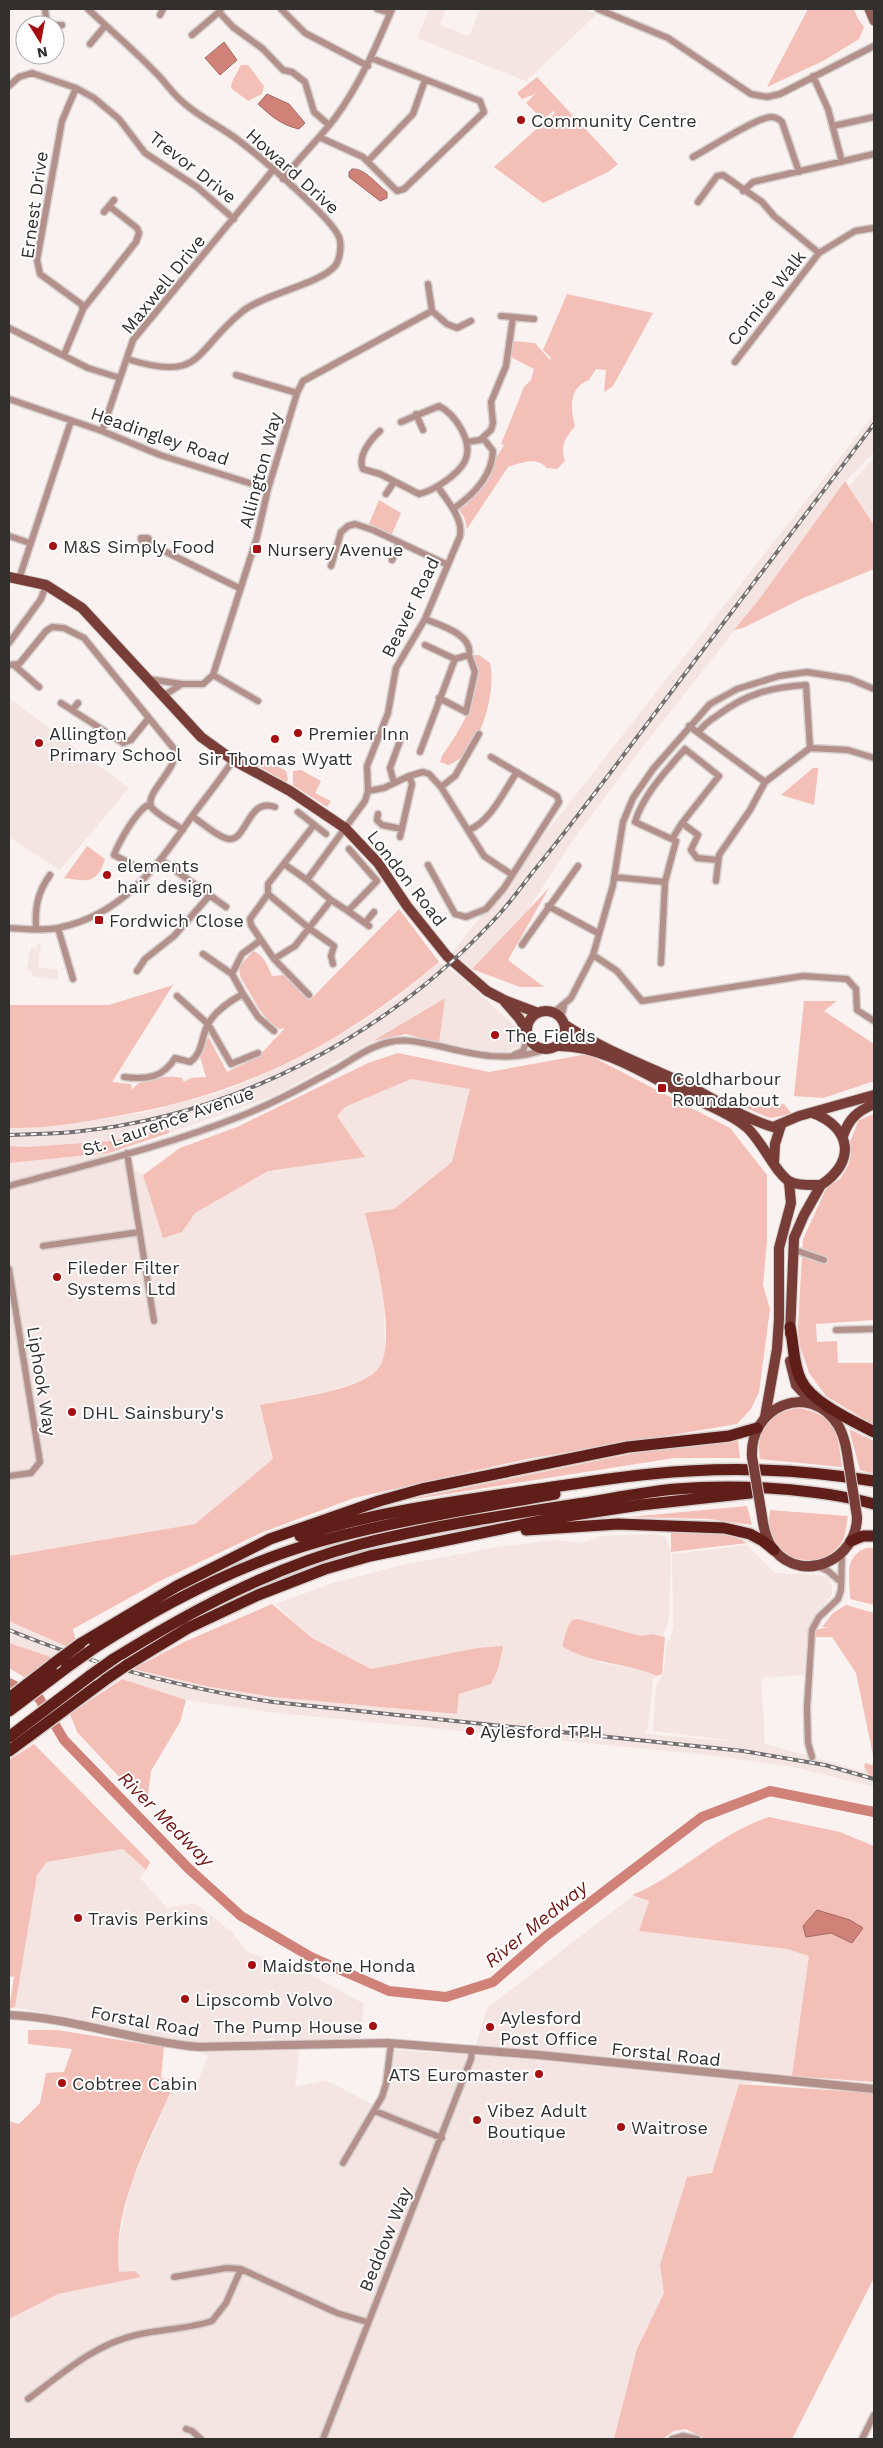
<svg xmlns="http://www.w3.org/2000/svg" width="883" height="2448" font-family="'Work Sans',sans-serif">
<style>
.built{fill:#f5e5e2;fill-rule:evenodd}
.green{fill:#f4bfb7;fill-rule:evenodd}
.water{fill:#d08279;stroke:#a16963}
.lines{fill:none;stroke-linecap:round;stroke-linejoin:round}
.river{stroke:#d08279;stroke-width:10}
.minor-casing{stroke:#d5cfce;stroke-width:9}
.tertiary-casing{stroke:#d5cfce;stroke-width:10}
.secondary-casing{stroke:#d5cfce;stroke-width:11}
.primary-casing{stroke:#d5cfce;stroke-width:12}
.motorway-casing{stroke:#d5cfce;stroke-width:14}
.minor{stroke:#b3908a;stroke-width:6}
.tertiary{stroke:#b3908a;stroke-width:8}
.secondary{stroke:#916059;stroke-width:9}
.primary{stroke:#783d36;stroke-width:10}
.motorway{stroke:#601e19;stroke-width:11}
.rail-casing{stroke:#757070;stroke-width:4}
.rail{stroke:#fff;stroke-width:2;stroke-dasharray:5.5;stroke-linecap:butt}
.primary-bridge-casing{stroke:#d5cfce;stroke-width:12;stroke-linecap:butt}
.motorway-bridge-casing{stroke:#d5cfce;stroke-width:14;stroke-linecap:butt}
.primary-bridge{stroke:#783d36;stroke-width:10}
.motorway-bridge{stroke:#601e19;stroke-width:11}
.poi-dot{fill:#a50f11;stroke:#fff;stroke-width:2}
.labels{text-anchor:middle;dominant-baseline:central;stroke-width:4;stroke-linejoin:round;paint-order:stroke}
.poi-label{font-size:18px;fill:#322f2f;stroke:#fff;text-anchor:start}
.street-label{font-size:18px;fill:#322f2f;stroke:#fff}
.water-label{font-size:19px;font-style:italic;fill:#721512;stroke:#fff}
</style>
<rect width="100%" height="100%" fill="#f9f2f1"/>
<path class="built" d="M429,9H446L440,25L469,36L480,9H583L597,14L526,81L417,38Z
M874,414V452L845,481L757,602L630,763L569,846L528,910L472,969L452,953Z
M874,458V524L849,486Z
M9,698L129,788L60,870L9,837Z
M37,944H41L38,967L58,970L57,980L32,976V972L26,970L31,947L36,948Z
M439,962L463,979L516,1027L522,1037L523,1044L513,1050L501,1053L439,1043L444,998L373,1041L274,1096L169,1133V1127L111,1141L27,1147L9,1146V1128H31L142,1113L221,1092L258,1077L357,1025L399,996Z
M411,1079L471,1089L452,1162L394,1209L378,1263L384,1304L385,1348L383,1360L377,1370L365,1379L326,1392L260,1405L273,1459L195,1524L9,1556V1163L109,1153L143,1175L345,1107Z
M654,1534L666,1537L671,1552L669,1620L663,1636L652,1634L641,1636L578,1619L568,1626L563,1646L602,1663L643,1669L657,1676L653,1679L648,1728L644,1734L743,1742L653,1731L656,1686L663,1674L667,1642L670,1640L673,1626L672,1554L747,1545L775,1573L820,1575L828,1578L832,1586V1595L813,1619L806,1645L804,1675L761,1678L765,1744L874,1774V1787L793,1767L699,1754L277,1713L186,1700L122,1679L133,1669L210,1687L273,1697L457,1714L459,1694L477,1648L371,1669L312,1638L275,1604L333,1583L402,1565L497,1547L555,1540L581,1543L602,1536Z
M9,1618L76,1642L54,1658L9,1643Z
M123,1849L146,1870L140,1878L167,1908L195,1903L233,1933L247,1952L289,1965L290,1963L364,2004L360,2038L300,2047L295,2087L326,2080L379,2108L391,2087L395,2050L473,2055L487,2008L633,1896L649,1901L639,1931L787,1949L810,1956L792,2076L739,2084L712,2173L659,2439H9V2319L58,2294L140,2277L135,2271L118,2272L117,2252L130,2186L176,2080L195,2088L208,2056L169,2039L15,2007L37,1875L48,1862ZM275,2038L270,2049L220,2050L221,2044Z"/>
<path class="green" d="M808,9H854L858,19L864,27L859,39L823,61L767,87Z
M241,65H248L264,86L262,94L248,101L231,88L232,82Z
M537,77L618,164L608,172L543,203L494,167L543,123L549,129L544,123L555,113L553,111L543,120L526,103L535,94L522,99L517,93Z
M567,294L653,313L613,386L604,392L606,370L596,369L589,380C569,387 570,408 575,426C565,439 560,445 565,461L557,469L547,468C536,456 521,463 508,467L467,529L464,517L458,508L467,505L504,445L501,444L524,387L531,380L534,369L511,357L513,341L535,343L550,360L551,358L543,350Z
M845,481L874,525V569L801,599L743,628L734,630L757,602Z
M379,500L401,513L391,536L369,524Z
M473,655H479L490,663C497,692 480,755 448,765L440,762L442,756C458,733 474,708 477,678C477,671 473,663 473,655Z
M262,758L286,771L288,780L286,782L253,763Z
M813,768H818V771L814,805L781,795Z
M301,770L321,781L315,793L331,801L327,807L293,785V771Z
M87,846L105,859C97,885 87,881 64,878Z
M549,888L508,960L544,987H520L472,969Z
M399,909L439,962C340,1046 239,1097 111,1117C77,1123 43,1129 9,1128V1005H109L173,985L112,1082L131,1084L132,1090C140,1077 168,1075 182,1078L184,1082L191,1078L206,1077L200,1057L208,1036L227,1072L258,1057L285,1028L279,1029L268,1020L259,1009L240,976L239,967L253,951C263,954 268,966 272,976L284,975L310,1000Z
M445,998L439,1043L406,1034L373,1041Z
M804,1001H837L824,1011L874,1044V1081L823,1098L794,1096Z
M398,1053L489,1072L587,1054L730,1128L767,1175V1241L763,1285L770,1309L759,1392L751,1409L737,1424L527,1459L354,1498L263,1532L158,1582L73,1629L76,1642L68,1647L9,1621V1556L195,1524L273,1459L260,1405C288,1399 358,1391 377,1370C400,1345 373,1244 365,1213L394,1209L452,1162L470,1089L411,1079L345,1107L337,1116L365,1157L268,1171L195,1213L182,1232L163,1238L143,1175L180,1148L237,1127L368,1063Z
M784,1104L792,1114L770,1118L741,1106Z
M874,1114V1320L816,1324L817,1342L837,1341L838,1363H874V1425L826,1396L809,1373L800,1346L798,1327L803,1239L827,1187L840,1179L848,1166L851,1154L849,1144L859,1120Z
M169,1127V1133L109,1153L9,1163V1146L27,1147L111,1141Z
M799,1408C837,1415 838,1435 842,1467L760,1459C755,1430 770,1411 799,1408Z
M849,1429L874,1441V1474L860,1470Z
M738,1441L740,1458H674L396,1502L625,1455L681,1445Z
M747,1506L752,1525L709,1519L629,1517Z
M770,1510L848,1516C846,1526 846,1538 839,1546C822,1567 786,1564 773,1541C767,1531 769,1521 770,1510Z
M671,1531C696,1532 725,1529 747,1543L671,1552Z
M866,1548H874V1605L850,1599C850,1577 843,1558 866,1548Z
M272,1604L312,1638L371,1669L477,1648L503,1646L498,1669L491,1684L459,1694L457,1714L273,1697L210,1687L133,1669L184,1642Z
M846,1605L874,1613V1777L869,1775L864,1767L865,1763L872,1765L874,1760L856,1673L832,1637H813L814,1630L829,1627H822L833,1613Z
M578,1619L641,1636L652,1634L665,1637L662,1674L657,1676C626,1662 592,1665 562,1646L568,1626L572,1620Z
M9,1643L54,1658L24,1677L9,1668Z
M122,1679L186,1700L180,1722L151,1771L148,1795H136L77,1732L70,1714Z
M34,1744L150,1862L146,1870L123,1849L47,1862L37,1875L15,2007L9,2009L14,1977L9,1976V1760Z
M769,1817L840,1832L874,1846V2082L792,2076L809,1956L787,1949L639,1931L649,1901L632,1895C681,1875 718,1833 769,1817ZM803,1926L862,1928L852,1943L831,1933L807,1937Z
M28,2030H57L164,2047L161,2078L176,2080C151,2138 111,2207 119,2272L135,2271L141,2277L58,2294L9,2319V2121L19,2124L40,2103L46,2073L64,2072L72,2049L28,2044Z
M739,2084L874,2093V2278L792,2439H705L686,2429L674,2431L663,2439H614L637,2349L664,2293L660,2265L687,2177L712,2173Z"/>
<path class="water" d="M224,42L237,60L220,75L205,58Z
M267,94L289,104L305,123L299,129C281,125 271,116 258,104Z
M352,169C365,168 377,185 387,192V198L380,201L349,177V172Z
M817,1910L850,1920L863,1928L852,1943L831,1933L806,1937L803,1926Z"/>
<g class="lines">
<path class="river" d="M9,1683L39,1698L64,1740L188,1868L241,1916L311,1957L389,1991L446,1997L493,1982L546,1936L702,1817L770,1791L874,1812"/>
<defs>
<path id="minor" d="M45,9L47,25
M88,9C110,30 133,49 154,71C165,81 173,95 185,104C201,118 221,127 238,140C258,155 331,217 339,237C342,244 340,260 335,266C320,284 264,294 243,311C193,351 204,383 127,359
M221,9L219,12L233,27L263,49L283,70L292,72L305,82L314,112L329,125
M281,9L305,33L368,66
M377,9L390,13
M598,9L668,38L751,94L767,97L780,94L874,46
M160,15L163,9
M55,25H62
M192,35L219,12
M90,44L105,26
M813,76L828,109L842,162
M9,86L19,77L32,73L76,88L94,98L119,119L145,153L197,187L234,219
M76,88L62,121L37,260L40,274L81,304L83,309
M833,126L874,117
M319,137L363,157L397,191L404,189L484,112L480,101L371,58
M693,157C710,148 755,118 771,117C776,117 779,119 782,122L799,172
M368,161L413,114L425,80
M283,179C299,158 319,139 335,118C360,84 376,47 392,9
M743,191L753,182L874,154
M698,202L717,176L723,175L762,202L774,216L819,253
M104,212L114,200
M428,284L432,311L447,324L457,328L471,321
M501,316L534,319
M9,328L88,368L120,378
M64,355L83,309L136,242L139,233L137,228L109,206
M735,362L819,253L855,231L874,228
M236,375L297,393
M9,399L102,431L160,455L268,489
M416,414L423,430
M102,431L133,340L273,170
M380,431C371,439 357,456 363,469L380,474L419,494C433,491 458,475 465,461C474,442 455,414 439,406L401,422
M467,442L480,440L491,430L493,423L491,402L506,366L513,317
M386,494L394,482
M453,509C472,496 492,476 493,451L483,438
M9,536L30,543
M152,545L148,538H141L143,546L152,545L239,588
M392,560L399,544
M331,566L341,532L348,526L355,524L373,530L448,565
M19,579L71,421
M9,643L41,599L46,585
M425,645L455,659
M9,665L19,664L46,631L52,627L64,628L84,638L175,750C178,771 140,796 153,809C161,817 174,823 183,830
M15,666L39,687
M213,675L258,701
M148,679L182,684H203L213,675L257,537L268,489L297,393L303,381L432,311
M163,696L182,684
M439,698L466,712L475,672L469,655
M61,703L123,743L131,740L148,719
M73,709L78,703
M689,726L765,782L810,748
M698,733C703,725 710,720 718,715C746,694 771,687 806,685L810,748L848,750L874,758
M420,752L455,659L469,655C473,634 439,625 425,619
M409,776L423,772L429,774L441,787L484,856L511,874
M394,783L390,768L401,738
M441,787L455,776L479,734
M368,791L384,788L409,776L412,784L400,837
M298,812L326,834
M378,814L377,820L382,825L402,829
M192,816C202,823 214,834 225,838C247,847 246,796 275,807
M469,830C491,821 504,791 517,772
M672,839L682,823
M161,860L226,907
M284,864L307,880
M428,865L455,914L466,917L486,909L504,888L559,802L557,796L491,757
M137,867L114,855C119,842 137,809 150,804
M614,877L665,882
M716,881L719,855L750,810L765,782
M268,894L310,929L334,946L331,956L333,964
M331,900L348,911L377,881L349,849
M548,906L598,933
M348,911L369,926
M365,923L374,912
M9,928C25,929 43,931 58,928C122,915 156,868 190,819C204,799 220,781 233,760
M58,928L73,979
M36,929C35,908 37,893 50,875
M261,940L251,925L250,919L268,894V884L314,825
M522,945L578,866
M203,954L232,974
M593,955L617,971L642,1001L803,976L847,979L856,989L857,1010L874,1021
M274,959L309,995
M661,963L665,882L676,841L635,822C643,795 666,771 685,749L719,776L682,823L698,835L691,850L697,858L718,860
M137,971L145,959L174,936L209,896
M243,994L258,1017L274,1031
M177,996L208,1024L231,1064L258,1053
M553,1013L571,998L593,955L613,885L623,822L633,798L653,769L710,704L737,689L779,676L807,672L850,679L874,689
M561,1018L564,1006
M514,1055L523,1051L528,1037
M124,1077C146,1080 163,1078 175,1058L190,1062C203,1053 201,1037 208,1024C216,1010 230,1001 243,994L232,974L242,954L261,940L274,959L295,946L331,900L307,880L365,801L368,791L367,766L388,713L396,668L425,619L460,536C463,518 448,502 438,487
M127,1153L154,1321
M9,1186C86,1165 166,1146 241,1116C274,1103 305,1086 336,1069C353,1059 370,1046 390,1042C406,1038 423,1043 439,1046C475,1055 510,1063 546,1049
M43,1246L140,1232
M792,1249L824,1260
M9,1269L40,1462L31,1473L9,1476
M836,1330L874,1329
M817,1566L828,1571L841,1582
M812,1757L808,1743L807,1708L812,1630L819,1617L838,1599L841,1590L842,1554
M375,2111L442,2138
M343,2163L382,2097L386,2084L391,2044
M174,2277L227,2268L241,2269
M28,2399C62,2374 93,2345 136,2335C161,2329 188,2329 212,2321L226,2303L241,2269L337,2313L367,2322
M186,2429L192,2431L201,2439
M323,2439L471,2059L472,2049
M672,2439L683,2436L697,2439
M862,2439L874,2415"/>
<path id="tertiary" d="M9,2015C73,2018 134,2041 198,2047L388,2043L539,2055L874,2089"/>
<path id="secondary" d="M869,9L874,21"/>
<path id="primary" d="M9,577L46,585L82,608L201,737L233,760L290,791L345,828L378,863L407,906L447,956L487,991L504,1000L538,1013
M505,1002L519,1018L527,1031
M527 1030a19 19 0 1 1 38 0a19 19 0 1 1-38 0Z
M565,1025C598,1047 644,1065 681,1082C712,1097 740,1117 773,1127L799,1116L874,1095
M557,1046C603,1045 648,1076 688,1096C707,1105 729,1113 745,1126C761,1138 777,1177 791,1182C800,1186 811,1185 821,1185C856,1162 852,1128 813,1113
M843,1136C849,1118 858,1111 874,1104
M774,1162L775,1144L781,1125
M790,1334L794,1238L804,1215L821,1185
M790,1361L796,1385L814,1405
M765,1417L777,1349L779,1319V1248L791,1203L789,1182
M752,1457C749,1407 809,1380 838,1425C845,1437 847,1452 849,1466
M761,1510C763,1524 765,1539 774,1550C804,1585 857,1559 857,1517"/>
<path id="motorway" d="M790,1327C794,1344 793,1365 801,1380C812,1403 853,1421 874,1432
M526,1530L618,1524L724,1528L750,1534L763,1541L774,1550
M300,1536C371,1513 445,1503 519,1492C563,1486 607,1478 651,1474C725,1466 801,1469 874,1481
M851,1541L863,1536H874
M80,1644L177,1586L270,1539L379,1501L422,1489L628,1447L729,1436L757,1428
M93,1649C164,1603 239,1564 321,1541C398,1520 477,1508 555,1494
M112,1660C189,1612 272,1567 361,1544C432,1526 505,1515 577,1504C610,1499 643,1492 676,1489C736,1484 816,1488 874,1504
M127,1665L188,1628L258,1595L325,1569L370,1556L554,1518L640,1505L750,1493
M9,1698L53,1664
M9,1711L66,1668
M9,1737L91,1675
M9,1751L105,1680"/>
</defs>
<use href="#minor" class="minor-casing"/>
<use href="#tertiary" class="tertiary-casing"/>
<use href="#secondary" class="secondary-casing"/>
<use href="#primary" class="primary-casing"/>
<use href="#motorway" class="motorway-casing"/>
<use href="#minor" class="minor"/>
<use href="#tertiary" class="tertiary"/>
<use href="#secondary" class="secondary"/>
<use href="#primary" class="primary"/>
<use href="#motorway" class="motorway"/>
<defs>
<path id="rail" d="M9,1135C30,1134 52,1134 73,1132C231,1117 383,1038 491,923C506,908 519,890 532,873C572,825 609,774 647,724C722,624 799,524 874,424
M9,1630C94,1665 182,1688 273,1702L743,1751L825,1765L874,1779"/>
</defs>
<use href="#rail" class="rail-casing"/>
<use href="#rail" class="rail"/>
<defs>
<path id="primary-bridge" d="M752,1457L761,1510
M849,1466L857,1517"/>
<path id="motorway-bridge" d="M53,1664L80,1644
M66,1668L93,1649
M91,1675L112,1660
M105,1680L127,1665"/>
</defs>
<use href="#primary-bridge" class="primary-bridge-casing"/>
<use href="#motorway-bridge" class="motorway-bridge-casing"/>
<use href="#primary-bridge" class="primary-bridge"/>
<use href="#motorway-bridge" class="motorway-bridge"/>
</g>
<g class="poi-dot">
<circle cx="521" cy="120" r="5"/>
<circle cx="53" cy="546" r="5"/>
<rect x="252" y="544" width="10" height="10" rx="2.5"/>
<circle cx="298" cy="733" r="5"/>
<circle cx="275" cy="739" r="5"/>
<circle cx="39" cy="743" r="5"/>
<circle cx="107" cy="875" r="5"/>
<rect x="94" y="915" width="10" height="10" rx="2.5"/>
<circle cx="495" cy="1035" r="5"/>
<rect x="657" y="1083" width="10" height="10" rx="2.5"/>
<circle cx="57" cy="1277" r="5"/>
<circle cx="72" cy="1412" r="5"/>
<circle cx="470" cy="1731" r="5"/>
<circle cx="78" cy="1918" r="5"/>
<circle cx="252" cy="1965" r="5"/>
<circle cx="185" cy="1999" r="5"/>
<circle cx="373" cy="2026" r="5"/>
<circle cx="490" cy="2027" r="5"/>
<circle cx="539" cy="2074" r="5"/>
<circle cx="62" cy="2083" r="5"/>
<circle cx="477" cy="2120" r="5"/>
<circle cx="621" cy="2127" r="5"/>
</g>
<g class="labels">
<g class="poi-label">
<text x="531" y="120">Community Centre</text>
<text x="63" y="546">M&amp;S Simply Food</text>
<text x="267" y="549">Nursery Avenue</text>
<text x="49" y="733">Allington<tspan x="49" dy="21">Primary School</tspan></text>
<text x="308" y="733">Premier Inn</text>
<text x="275" y="758" text-anchor="middle">Sir Thomas Wyatt</text>
<text x="117" y="865">elements<tspan x="117" dy="21">hair design</tspan></text>
<text x="109" y="920">Fordwich Close</text>
<text x="505" y="1035">The Fields</text>
<text x="672" y="1078">Coldharbour<tspan x="672" dy="21">Roundabout</tspan></text>
<text x="67" y="1267">Fileder Filter<tspan x="67" dy="21">Systems Ltd</tspan></text>
<text x="82" y="1412">DHL Sainsbury's</text>
<text x="480" y="1731">Aylesford TPH</text>
<text x="88" y="1918">Travis Perkins</text>
<text x="262" y="1965">Maidstone Honda</text>
<text x="195" y="1999">Lipscomb Volvo</text>
<text x="500" y="2017">Aylesford<tspan x="500" dy="21">Post Office</tspan></text>
<text x="363" y="2026" text-anchor="end">The Pump House</text>
<text x="529" y="2074" text-anchor="end">ATS Euromaster</text>
<text x="72" y="2083">Cobtree Cabin</text>
<text x="487" y="2110">Vibez Adult<tspan x="487" dy="21">Boutique</tspan></text>
<text x="631" y="2127">Waitrose</text>
</g>
<g class="street-label">
<text transform="translate(193 167) rotate(38)">Trevor Drive</text>
<text transform="translate(293 171) rotate(42)">Howard Drive</text>
<text transform="translate(34 205) rotate(-82)">Ernest Drive</text>
<text transform="translate(163 284) rotate(-51)">Maxwell Drive</text>
<text transform="translate(766 298) rotate(-52)">Cornice Walk</text>
<text transform="translate(160 436) rotate(19)">Headingley Road</text>
<text transform="translate(260 470) rotate(-75)">Allington Way</text>
<text transform="translate(410 607) rotate(-64)">Beaver Road</text>
<text transform="translate(407 878) rotate(52)">London Road</text>
<text transform="translate(168 1121) rotate(-19)">St. Laurence Avenue</text>
<text transform="translate(42 1381) rotate(81)">Liphook Way</text>
<text transform="translate(145 2021) rotate(10)">Forstal Road</text>
<text transform="translate(666 2054) rotate(6)">Forstal Road</text>
<text transform="translate(385 2239) rotate(-68)">Beddow Way</text>
</g>
<g class="water-label">
<text transform="translate(166 1819) rotate(45)">River Medway</text>
<text transform="translate(536 1924) rotate(-39)">River Medway</text>
</g>
</g>
<rect width="883" height="2448" fill="none" stroke="#322f2f" stroke-width="20"/>
<g transform="translate(40 40) rotate(169)"><circle r="24" fill="#ffffff" stroke="#adacac"/>
<path d="M0-4L9 19L0 12L-9 19Z" fill="#a50f11"/>
<text y="-8" font-size="14" font-weight="bold" text-anchor="middle" fill="#322f2f">N</text>
</g>
</svg>
